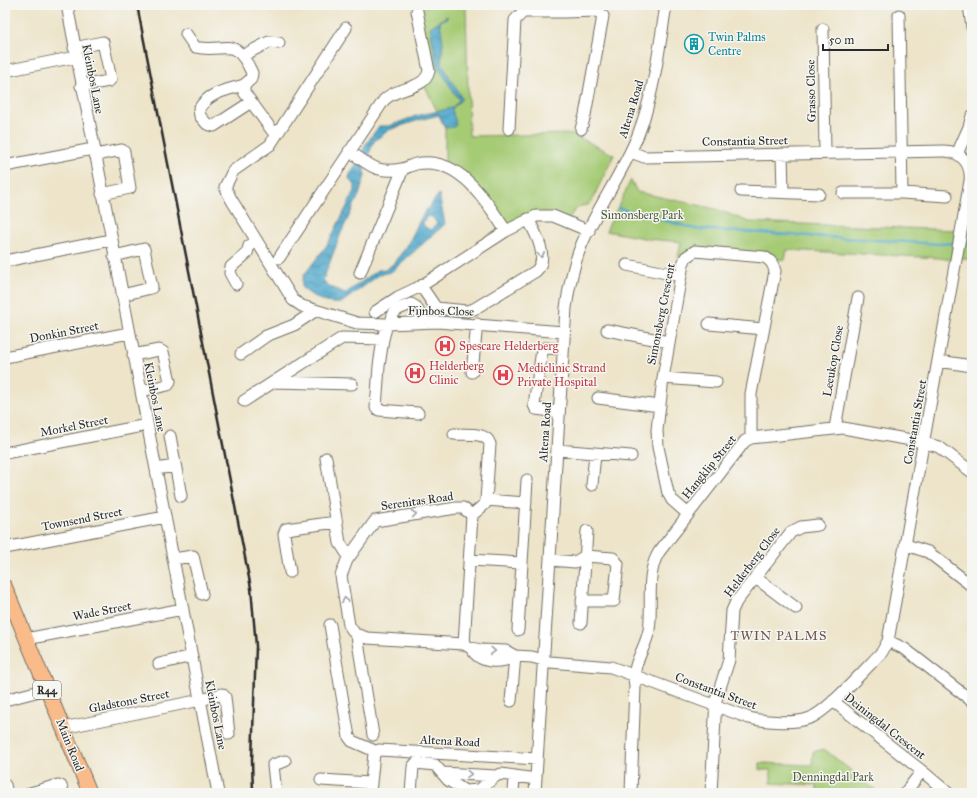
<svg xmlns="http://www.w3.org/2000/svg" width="977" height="798" font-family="'IM FELL Great Primer',serif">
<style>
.green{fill:#a6cb75;stroke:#687b50}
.water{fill:url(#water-waves);stroke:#3c697b;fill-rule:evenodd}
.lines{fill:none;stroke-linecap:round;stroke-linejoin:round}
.stream{stroke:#4ea7cb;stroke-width:2.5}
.minor-casing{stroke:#6f6c62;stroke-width:13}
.major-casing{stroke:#6f6c62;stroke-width:16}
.minor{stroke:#fff;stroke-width:11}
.major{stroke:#fabb8b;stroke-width:14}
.rail{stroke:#2b2b2b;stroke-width:2.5}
.oneway{stroke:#a0a0a0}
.labels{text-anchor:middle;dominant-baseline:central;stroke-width:3;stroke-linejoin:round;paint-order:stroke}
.shield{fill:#f6f6f2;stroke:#686867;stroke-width:1}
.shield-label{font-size:11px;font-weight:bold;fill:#2b2b2b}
.culture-label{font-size:12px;fill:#0d838f;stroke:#f6f6f2;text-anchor:start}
.street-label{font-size:12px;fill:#2b2b2b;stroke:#f6f6f2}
.park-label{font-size:12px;fill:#505b41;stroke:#f6f6f2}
.health-label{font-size:12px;fill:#be3a42;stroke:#f6f6f2;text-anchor:start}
.neighbourhood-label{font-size:13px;letter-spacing:1px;fill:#6f5651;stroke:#f6f6f2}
</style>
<defs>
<pattern id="water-waves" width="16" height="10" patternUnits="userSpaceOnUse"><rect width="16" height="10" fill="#4ea7cb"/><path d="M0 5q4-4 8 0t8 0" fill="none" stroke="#4188a5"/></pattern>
</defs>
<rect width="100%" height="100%" fill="#f6f6f2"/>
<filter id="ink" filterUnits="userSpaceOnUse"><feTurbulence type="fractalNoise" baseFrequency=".025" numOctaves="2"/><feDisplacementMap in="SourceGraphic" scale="8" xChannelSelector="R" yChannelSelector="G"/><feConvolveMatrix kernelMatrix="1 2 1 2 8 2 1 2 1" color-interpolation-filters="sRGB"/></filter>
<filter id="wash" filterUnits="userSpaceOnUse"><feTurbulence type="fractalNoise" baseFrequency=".012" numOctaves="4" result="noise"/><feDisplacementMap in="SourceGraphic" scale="16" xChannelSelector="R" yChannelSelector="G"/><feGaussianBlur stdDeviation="0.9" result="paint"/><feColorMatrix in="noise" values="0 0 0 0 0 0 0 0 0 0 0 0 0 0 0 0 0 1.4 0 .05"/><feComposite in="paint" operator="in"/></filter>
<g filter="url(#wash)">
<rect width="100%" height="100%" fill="#ede4c9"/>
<path class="green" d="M416,5H466L469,136L572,134L614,155L591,202L586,206L584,205L576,209L574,212H573L568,220L553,215L506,231L491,209L445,167V128L425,86L429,71Z
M631,180L637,192L716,209L749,222L957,230L951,260L940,258L787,250L785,260L772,258L767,253L678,257L681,242L649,239L606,231Z
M965,239H972V260L961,258Z
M824,749L879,793H817V785L771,783V770H760V763L812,765L813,752Z"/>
<path class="water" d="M447,16L448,17L440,22L443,42L441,62L462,99L452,109L456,124L454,127L445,128L439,115L419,120L389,130L374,141L364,166L365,176L359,195L341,233L323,280L328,286L346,293L378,270H385L393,264L407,246L422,216L439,194L445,224L391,272L379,275L341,303C326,305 313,297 302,288V281L304,275L327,245L355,191V185L349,179L350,174L363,156L364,147L379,126H389L416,116L452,108L459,100L437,65L430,27ZM427,216L433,217L437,224L430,230L424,226L423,223Z"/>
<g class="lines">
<path class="stream" d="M618,208L696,229L940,244L953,243
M966,244L972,245"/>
</g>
</g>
<g filter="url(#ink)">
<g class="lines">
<defs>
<path id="minor" d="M67,5L218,793
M969,5L972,27
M564,12L598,11L603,16L585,115L581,129
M899,15L902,193
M346,28L270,145L233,171L225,187L231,199L293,300L302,306L357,323L387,324L438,322L564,332
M823,29L825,153
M186,34L195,47C226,54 234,33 252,73L251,79L244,85V92L276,136
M74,48L103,42L111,79L109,81L81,86
M242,56L269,42L279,43
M5,71L75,57
M244,85C227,90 209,92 199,109L200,116L207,124L214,126L251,102
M509,129L515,20L523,12H564L565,5
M349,151C370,165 376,174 402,169C407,168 411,165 416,164C459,155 486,201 506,231
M782,154L783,192
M957,154L969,127L972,116
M95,155L122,150L124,152L130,188L102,194
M5,166L93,149
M741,191L819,194
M843,193H902L947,196
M114,256L144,249L152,287L151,288L122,295
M279,258L384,100C396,87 425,90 429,71L417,11
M5,261L111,240
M627,265L681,276
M360,273L403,169
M236,284L230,273L231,267L247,253L249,246L257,241
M421,286L436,308L467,311L474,309L536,271C550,258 535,232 528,219
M375,312L398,297L421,286L506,231L536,216H553L589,231
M392,324C391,309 399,309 411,304L416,307L424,322
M709,324L763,329
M607,330L669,342
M383,339L379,366L376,408L379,410L418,413
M241,354L266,336L294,325L315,311
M133,355L159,350L163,352L170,381L168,385L141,391
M5,357L129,333
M939,361L972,366
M472,372L477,324
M663,378L716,382
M275,382L352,384
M598,398L660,406
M244,401L342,338L383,339L387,324
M559,412L536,409L534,405L542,350L545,348L563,349
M835,428L858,298
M454,434C465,435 486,431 490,444L486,500L485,504L472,515
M170,436L181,496
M557,450L631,456
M5,453L147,425
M326,458L340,543L349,557
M156,469L175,466
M592,485L595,454
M486,500L526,503
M688,514L672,500L668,493L658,447L657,430L663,378L683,264L686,257L695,251L764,257C771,260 773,264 775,271L751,394V438
M472,515L464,644L471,648L481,650L506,651L515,656L532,657L550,662L611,667L749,718C765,722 795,724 810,718C829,710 866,668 882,652L888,641L970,181C972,164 961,151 944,151L644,157L631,152
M906,545L928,552L972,586
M5,548L165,517
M173,559L193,556L202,594
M469,560L522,563
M550,560L575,562L585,556L613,558L618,564L614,601H582
M290,572L284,534L286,529L336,522
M756,578L796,608
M581,623L587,531
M330,625L349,737L352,741L375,751
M518,630L527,480
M357,636L373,735
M26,639L183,609
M888,641L905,649L972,701
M464,644L367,638L355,634L349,625L341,576L347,560L375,521L456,508H463L472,515
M471,648C480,664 500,664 515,656
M159,664L192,656
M5,700L47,689
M511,701L515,656
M833,701L922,771L905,793
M63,728L201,700L222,694L225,697L229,734
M922,771L948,793
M442,773L496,776L501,774L536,779
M321,780L370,783
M5,785L7,793
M30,793L58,785L61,786L63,793
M276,793L273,765L285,761
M370,793L374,753L379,750L537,759
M411,793L413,767L416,763L435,765L448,780L465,791L479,790L496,776
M513,793L514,777
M535,793L566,308C569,286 573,266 581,246C597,208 622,174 638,135C654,94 659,49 666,5
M631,793L635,686C631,663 645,651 649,630C653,605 645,574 659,552L745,441L751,438L843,428L917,441L939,447L972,472
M711,793L716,700L729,660L732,611L736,602L791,532L801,527L818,525"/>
<path id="major" d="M5,587L90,793"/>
</defs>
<use href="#minor" class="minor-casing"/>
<use href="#major" class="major-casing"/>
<use href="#minor" class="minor"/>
<use href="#major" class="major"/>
<path class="rail" d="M137,5L251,588L256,646L252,760L253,793"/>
</g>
<defs><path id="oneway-chevron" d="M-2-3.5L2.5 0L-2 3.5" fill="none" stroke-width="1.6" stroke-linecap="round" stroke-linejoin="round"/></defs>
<g class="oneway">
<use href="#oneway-chevron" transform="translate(541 255) rotate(83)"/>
<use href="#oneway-chevron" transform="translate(414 514) rotate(-8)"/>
<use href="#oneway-chevron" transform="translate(345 600) rotate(-99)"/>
<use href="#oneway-chevron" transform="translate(493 651) rotate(3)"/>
<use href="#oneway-chevron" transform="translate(469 774) rotate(3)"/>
</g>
</g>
<defs>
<symbol id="building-ring" viewBox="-11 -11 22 22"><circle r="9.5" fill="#f6f6f2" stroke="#0f9aa8" stroke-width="1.5"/><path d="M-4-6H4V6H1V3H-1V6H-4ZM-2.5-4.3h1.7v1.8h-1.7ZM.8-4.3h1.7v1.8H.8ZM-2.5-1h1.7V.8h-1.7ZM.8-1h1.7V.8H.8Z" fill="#0f9aa8"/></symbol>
<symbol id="hospital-ring" viewBox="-11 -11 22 22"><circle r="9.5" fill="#f6f6f2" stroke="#e0444e" stroke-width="1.5"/><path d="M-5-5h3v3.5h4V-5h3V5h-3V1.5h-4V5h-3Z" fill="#e0444e"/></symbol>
</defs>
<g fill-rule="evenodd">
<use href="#building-ring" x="683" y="33" width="22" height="22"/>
<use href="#hospital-ring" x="434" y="335" width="22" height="22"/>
<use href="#hospital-ring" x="404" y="362" width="22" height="22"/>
<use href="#hospital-ring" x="492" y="364" width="22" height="22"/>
</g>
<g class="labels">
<rect class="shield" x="33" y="681" width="28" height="18" rx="3"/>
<g class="shield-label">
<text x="47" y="690">R44</text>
</g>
<g class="culture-label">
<text x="708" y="37">Twin Palms<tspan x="708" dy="14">Centre</tspan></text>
</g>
<g class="street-label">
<text transform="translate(93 79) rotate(79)">Kleinbos Lane</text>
<text transform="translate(811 91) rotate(-91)">Grasso Close</text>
<text transform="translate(631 109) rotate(-73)">Altena Road</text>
<text transform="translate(745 141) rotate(-1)">Constantia Street</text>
<text transform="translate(441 311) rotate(1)">Fijnbos Close</text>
<text transform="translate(661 314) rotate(-79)">Simonsberg Crescent</text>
<text transform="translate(64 332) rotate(-11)">Donkin Street</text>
<text transform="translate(833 361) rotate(-80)">Leeukop Close</text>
<text transform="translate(155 397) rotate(79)">Kleinbos Lane</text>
<text transform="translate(915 422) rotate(-80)">Constantia Street</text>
<text transform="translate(74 426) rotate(-11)">Morkel Street</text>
<text transform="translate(545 432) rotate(-86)">Altena Road</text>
<text transform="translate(709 467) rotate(-51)">Hangklip Street</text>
<text transform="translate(417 501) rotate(-8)">Serenitas Road</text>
<text transform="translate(82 519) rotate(-11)">Townsend Street</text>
<text transform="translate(752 562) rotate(-53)">Helderberg Close</text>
<text transform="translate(102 611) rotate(-11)">Wade Street</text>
<text transform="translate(716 691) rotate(20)">Constantia Street</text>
<text transform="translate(129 701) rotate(-11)">Gladstone Street</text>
<text transform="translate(216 715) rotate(79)">Kleinbos Lane</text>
<text transform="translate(885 726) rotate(38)">Deiningdal Crescent</text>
<text transform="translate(450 741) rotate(3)">Altena Road</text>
<text transform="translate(70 745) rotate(68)">Main Road</text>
</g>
<g class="park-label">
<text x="642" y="215">Simonsberg Park</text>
<text x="833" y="777">Denningdal Park</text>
</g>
<g class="health-label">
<text x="459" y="346">Spescare Helderberg</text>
<text x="429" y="366">Helderberg<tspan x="429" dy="14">Clinic</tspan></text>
<text x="517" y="368">Mediclinic Strand<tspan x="517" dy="14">Private Hospital</tspan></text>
</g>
<g class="neighbourhood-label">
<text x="779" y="636">TWIN PALMS</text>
</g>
</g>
<rect width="977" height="798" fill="none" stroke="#f6f6f2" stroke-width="20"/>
<path d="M823 44v6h65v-6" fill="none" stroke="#2b2b2b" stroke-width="2"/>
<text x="829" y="44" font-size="12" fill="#2b2b2b" stroke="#f6f6f2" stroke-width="3" paint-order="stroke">50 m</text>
</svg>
